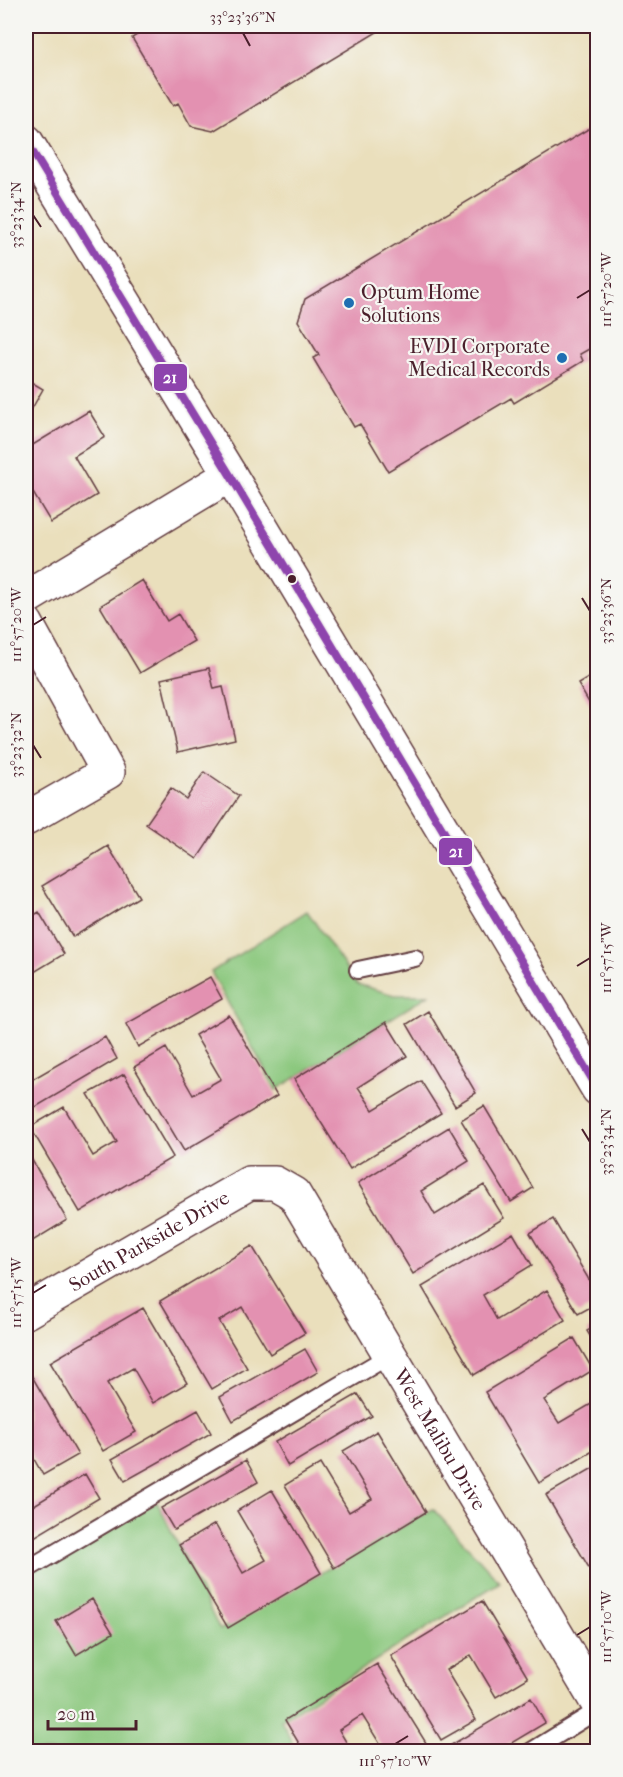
<svg xmlns="http://www.w3.org/2000/svg" width="623" height="1777" font-family="'IM FELL French Canon',serif">
<style>
.green{fill:#8bc87e;stroke:#6a7454;stroke-width:1.5}
.building{fill:#e391b1}
.lines{fill:none;stroke-linecap:round;stroke-linejoin:round}
.service-casing{stroke:#623c41;stroke-width:20}
.minor-casing{stroke:#623c41;stroke-width:36}
.secondary-casing{stroke:#623c41;stroke-width:36}
.service{stroke:#fff;stroke-width:16}
.minor{stroke:#fff;stroke-width:33}
.secondary{stroke:#fff;stroke-width:33}
.bus-1-casing{stroke:#f6f6f2;stroke-width:12}
.bus-1{stroke:#8e44ad;stroke-width:8}
.ticks{fill:none;stroke:#4a1f2b;stroke-width:2}
.poi-dot{fill:#1f6fb2;stroke:#f6f6f2;stroke-width:2}
.bus-dot{fill:#4a1f2b;stroke:#f6f6f2;stroke-width:2}
.labels{text-anchor:middle;dominant-baseline:central;stroke-width:4.5;stroke-linejoin:round;paint-order:stroke}
.poi-label{font-size:20px;fill:#4a1f2b;stroke:#f6f6f2;text-anchor:start}
.street-label{font-size:20px;fill:#4a1f2b;stroke:#f6f6f2}
.line-badge{stroke:#f6f6f2;stroke-width:2}
.badge-label{font-size:16px;text-anchor:middle;font-weight:bold;fill:#fff}
.neatline{fill:none;stroke:#4a1f2b;stroke-width:2}
.ticks-label{font-size:15px;text-anchor:middle;fill:#4a1f2b}
</style>
<rect width="100%" height="100%" fill="#f6f6f2"/>
<filter id="ink" filterUnits="userSpaceOnUse"><feTurbulence type="fractalNoise" baseFrequency=".0167" numOctaves="2"/><feDisplacementMap in="SourceGraphic" scale="12" xChannelSelector="R" yChannelSelector="G"/><feConvolveMatrix kernelMatrix="1 2 1 2 8 2 1 2 1" color-interpolation-filters="sRGB"/></filter>
<filter id="wash" filterUnits="userSpaceOnUse"><feTurbulence type="fractalNoise" baseFrequency=".008" numOctaves="4" result="noise"/><feDisplacementMap in="SourceGraphic" scale="24" xChannelSelector="R" yChannelSelector="G"/><feGaussianBlur stdDeviation="1.35" result="paint"/><feColorMatrix in="noise" values="0 0 0 0 0 0 0 0 0 0 0 0 0 0 0 0 0 1.4 0 .05"/><feComposite in="paint" operator="in"/></filter>
<g filter="url(#wash)">
<rect width="100%" height="100%" fill="#eadfbc"/>
<path class="green" d="M307,911L357,984L394,995H429L276,1090L211,972Z
M157,1502L220,1630L433,1509L500,1582L281,1720L296,1751L26,1752V1574Z"/>
<g id="blocks">
<path class="building" d="M131,26H387L213,131L191,126L178,103L173,106L132,38L137,35Z
M598,123V344L580,354L583,361L514,403L511,398L388,471L360,424L354,427L313,358L319,355L298,321L305,299Z
M26,379L43,389L26,419Z
M89,411L105,437L74,456L97,495L51,523L26,481V449Z
M142,580L167,621L178,614L194,641L140,673L100,606Z
M209,668L214,689L223,687L235,739L178,752L161,679Z
M598,672V718L578,684Z
M204,772L239,796L197,859L146,824L171,788L186,799Z
M108,846L139,897L73,937L42,886Z
M39,912L64,954L26,977V920Z
M210,977L222,999L138,1047L126,1024Z
M428,1011L476,1093L455,1106L407,1024Z
M229,1015L277,1096L184,1151L134,1067L166,1048L193,1095L221,1079L195,1035Z
M386,1022L407,1056L358,1087L373,1110L421,1081L441,1113L350,1169L294,1079Z
M105,1037L117,1059L34,1108L26,1094V1083Z
M124,1074L173,1157L80,1212L30,1127L64,1107L93,1156L117,1142L88,1094Z
M484,1106L533,1188L511,1202L461,1120Z
M449,1127L469,1161L421,1191L435,1215L484,1185L504,1218L413,1274L358,1183Z
M26,1150L67,1220L26,1245Z
M553,1219L598,1295V1303L578,1314L530,1233Z
M513,1233L532,1265L483,1295L497,1320L547,1290L565,1320L474,1375L422,1287Z
M252,1246L305,1333L270,1354L242,1307L219,1321L247,1368L212,1389L160,1301Z
M143,1308L187,1383L153,1403L133,1368L107,1383L136,1432L103,1451L50,1362Z
M598,1325V1349L587,1331Z
M574,1338L593,1370L544,1400L559,1423L598,1400V1448L539,1483L485,1392Z
M305,1349L318,1372L233,1421L220,1397Z
M30,1373L78,1455L43,1475L26,1445V1376Z
M358,1394L372,1416L288,1466L275,1442Z
M198,1410L211,1433L125,1481L112,1459Z
M377,1431L426,1512L334,1568L285,1485L320,1464L349,1512L372,1499L343,1451Z
M246,1460L258,1482L174,1530L161,1508Z
M598,1465V1583L546,1495Z
M85,1474L99,1498L26,1542V1510Z
M272,1490L321,1573L228,1628L179,1545L215,1524L243,1573L266,1560L237,1511Z
M92,1599L113,1633L76,1655L56,1621Z
M482,1601L528,1678L496,1697L471,1655L446,1670L476,1720L441,1740L391,1656Z
M377,1664L428,1746L419,1752H385L362,1715L339,1730L352,1752H304L285,1720Z
M531,1698L545,1723L496,1752H448L446,1748Z"/>
</g>
</g>
<g filter="url(#ink)">
<use href="#blocks" fill-opacity="0" stroke="#623c41" stroke-width="1.5"/>
<g class="lines">
<defs>
<path id="service" d="M358,970L415,958
M26,1570L392,1354
M530,1752L598,1710"/>
<g id="minor">
<path d="M26,598L230,475"/>
<path d="M26,623L108,772L26,819"/>
<path id="s1" d="M26,1312L249,1183H275L294,1194L598,1704"/>
</g>
<path id="secondary" d="M26,141L230,475L598,1089"/>
</defs>
<use href="#service" class="service-casing"/>
<use href="#minor" class="minor-casing"/>
<use href="#secondary" class="secondary-casing"/>
<use href="#service" class="service"/>
<use href="#minor" class="minor"/>
<use href="#secondary" class="secondary"/>
<defs>
<path id="bus-1" d="M26,141L230,475L598,1089"/>
</defs>
<use href="#bus-1" class="bus-1-casing"/>
<use href="#bus-1" class="bus-1"/>
</g>
</g>
<path class="ticks" d="M243,33L250,46M33,215L41,227M577,298L590,290M582,598L590,611M33,625L46,617M33,745L41,758M577,966L590,958M582,1129L590,1142M33,1293L46,1285M577,1635L590,1627M395,1744L408,1736"/>
<g class="poi-dot">
<circle cx="349" cy="303" r="6"/>
<circle cx="562" cy="358" r="6"/>
</g>
<circle class="bus-dot" cx="292" cy="579" r="5"/>
<g class="labels">
<g class="poi-label">
<text x="361" y="292">Optum Home<tspan x="361" dy="23">Solutions</tspan></text>
<text x="550" y="346" text-anchor="end">EVDI Corporate<tspan x="550" dy="23">Medical Records</tspan></text>
</g>
<g class="street-label">
<text stroke="none"><textPath href="#s1" startOffset="142">South Parkside Drive</textPath></text>
<text stroke="none"><textPath href="#s1" startOffset="591">West Malibu Drive</textPath></text>
</g>
</g>
<g class="line-badge">
<rect x="153" y="363" width="35" height="29" rx="6" fill="#8e44ad"/>
<rect x="438" y="837" width="35" height="29" rx="6" fill="#8e44ad"/>
</g>
<g class="badge-label">
<text x="170" y="383">21</text>
<text x="456" y="857">21</text>
</g>
<rect width="623" height="1777" fill="none" stroke="#f6f6f2" stroke-width="66"/>
<path d="M48 1720v9h88v-9" fill="none" stroke="#4a1f2b" stroke-width="3"/>
<text x="57" y="1720" font-size="18" fill="#4a1f2b" stroke="#f6f6f2" stroke-width="4.5" paint-order="stroke">20 m</text>
<rect x="33" y="33" width="557" height="1711" class="neatline"/>
<g class="ticks-label">
<text x="243" y="22">33°23'36"N</text>
<text transform="translate(16 215) rotate(-90)" y="5">33°23'34"N</text>
<text transform="translate(606 290) rotate(-90)" y="5">111°57'20"W</text>
<text transform="translate(606 611) rotate(-90)" y="5">33°23'36"N</text>
<text transform="translate(16 625) rotate(-90)" y="5">111°57'20"W</text>
<text transform="translate(16 745) rotate(-90)" y="5">33°23'32"N</text>
<text transform="translate(606 958) rotate(-90)" y="5">111°57'15"W</text>
<text transform="translate(606 1142) rotate(-90)" y="5">33°23'34"N</text>
<text transform="translate(16 1293) rotate(-90)" y="5">111°57'15"W</text>
<text transform="translate(606 1627) rotate(-90)" y="5">111°57'10"W</text>
<text x="395" y="1766">111°57'10"W</text>
</g>
</svg>
